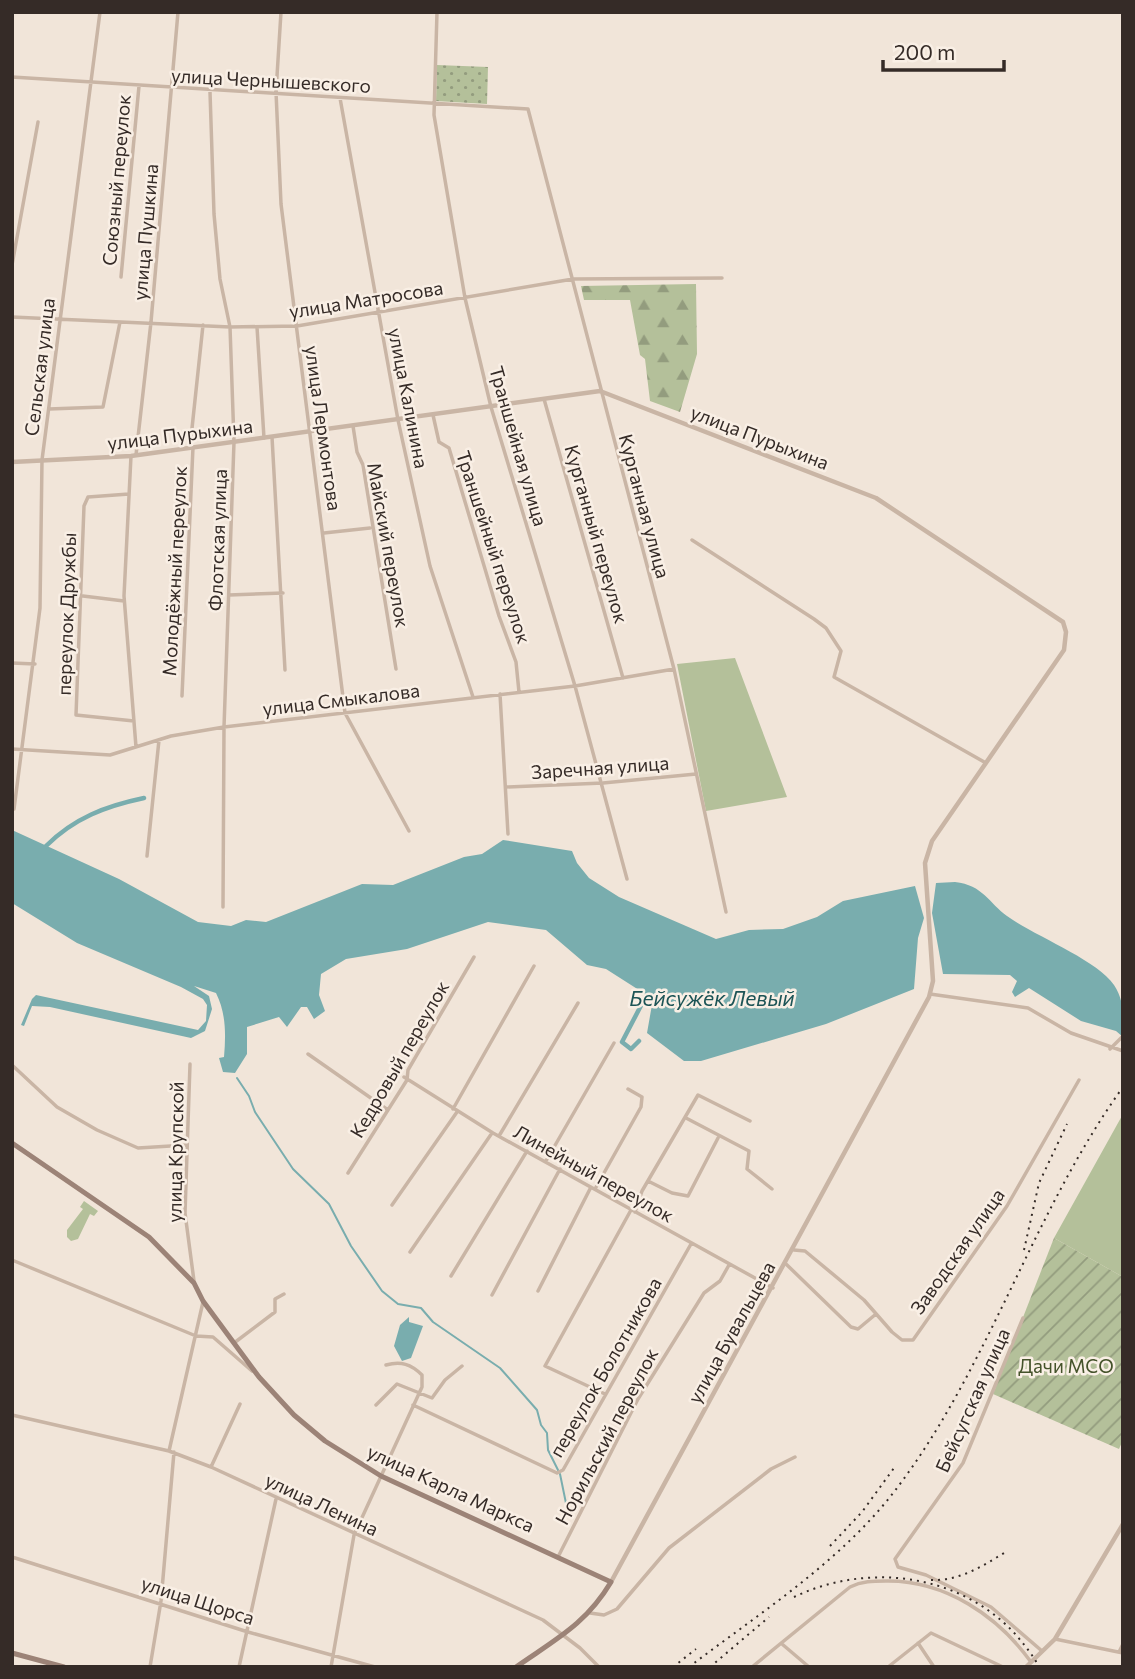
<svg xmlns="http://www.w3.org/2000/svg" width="1135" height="1679" font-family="Commissioner,sans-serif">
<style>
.grass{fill:url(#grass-dots)}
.forest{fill:url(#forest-firs)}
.park{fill:#b4c09a}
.garden{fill:url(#garden-furrows)}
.water{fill:#79adae}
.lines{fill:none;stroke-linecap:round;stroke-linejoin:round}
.stream{stroke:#79adae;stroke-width:2}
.canal{stroke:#79adae;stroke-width:4.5}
.minor{stroke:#c9b5a5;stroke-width:3.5}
.tertiary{stroke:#c9b5a5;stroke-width:4.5}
.secondary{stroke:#9c8377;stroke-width:5}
.rail{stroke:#352b27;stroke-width:2;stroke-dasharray:2 5;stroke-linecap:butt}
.labels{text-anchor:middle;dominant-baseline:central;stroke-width:5;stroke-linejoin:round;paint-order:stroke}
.street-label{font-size:19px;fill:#352b27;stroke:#f9efe5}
.park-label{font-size:19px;fill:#45532b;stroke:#f9efe5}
.water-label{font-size:21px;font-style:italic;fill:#1d5456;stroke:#f9efe5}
</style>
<defs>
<pattern id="grass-dots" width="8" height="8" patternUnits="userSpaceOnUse" patternTransform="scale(1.75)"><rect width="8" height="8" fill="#b4c09a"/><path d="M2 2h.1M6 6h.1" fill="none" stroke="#939c7e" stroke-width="1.8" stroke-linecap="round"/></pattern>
<pattern id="forest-firs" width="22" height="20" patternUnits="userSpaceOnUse" patternTransform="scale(1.75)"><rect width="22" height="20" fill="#b4c09a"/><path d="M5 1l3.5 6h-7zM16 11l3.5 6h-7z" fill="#939c7e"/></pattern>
<pattern id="garden-furrows" width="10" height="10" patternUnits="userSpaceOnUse" patternTransform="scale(1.75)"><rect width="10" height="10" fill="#b4c09a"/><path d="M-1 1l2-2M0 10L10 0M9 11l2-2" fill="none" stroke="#939c7e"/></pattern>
</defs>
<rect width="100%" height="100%" fill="#f1e5d9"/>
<path class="grass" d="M437,65L488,67L487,104L436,101Z"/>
<path class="forest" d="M696,284L697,354L680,412L650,401L645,359L640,355L630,300H584L581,286Z"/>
<path class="park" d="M735,658L787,797L706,811L677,664Z
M1123,1114V1277L1054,1238Z
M84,1201L98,1211L94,1216L90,1214L78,1239L71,1241L67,1237V1230L83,1209L80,1207Z"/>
<path class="garden" d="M1054,1238L1123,1277V1440L1119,1449L993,1394Z"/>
<path class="water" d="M12,830L119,879L198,922L231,926L246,920L266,922L362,884L393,885L464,857L482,854L503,840L572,851L577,863L589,878L619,897L716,939L749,930L783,929L817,917L843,901L915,886L924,918L918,938L914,989L826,1024L701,1061H684L647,1033L653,999L606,969L587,965L546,930L488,922L407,949L346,959L321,974L319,995L325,1011L314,1019L307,1007H301L287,1027L279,1017L247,1027V1054L235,1073L223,1072L219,1058L224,1057C226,1034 226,1013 216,993L194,986L209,996L212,1009L205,1031L191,1038L50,1007L32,1006L24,1026L21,1025L32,999L36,995L198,1030L206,1021L207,1005L203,999L181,987L77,943L12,903Z
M955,882C983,885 989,903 1007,916C1034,936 1096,959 1114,985C1125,1001 1123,1019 1123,1037L1116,1031L1081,1021L1029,988L1015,997L1012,992L1017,981L1010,975L943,974L932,913L936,883Z
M409,1317V1322L423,1326L411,1358L402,1361L394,1346L400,1325Z"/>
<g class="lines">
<path class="stream" d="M237,1078L249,1096L255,1112L293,1169L329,1204L351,1246L382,1291L398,1304L421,1308L433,1322L500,1368L537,1410L541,1425L547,1433L548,1450L558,1470
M560,1474L568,1513"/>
<path class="canal" d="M46,846C74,818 106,806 144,798
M639,1041L631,1049L622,1042L647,994"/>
<path class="minor" d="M281,12L276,92L281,204L345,713L409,831
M437,12L434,115L465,298L491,407L575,686L627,879
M12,77L528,109L674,669L726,912
M210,92L214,214L220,279L230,327L234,442L224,727L223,907
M340,98L398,420L430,566L473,697
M12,265L38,122
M121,277L139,86
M12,317L230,327L297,326L573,279L722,278
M257,327L264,438
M544,399L623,678
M49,409L103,407L120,322
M433,415L439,442L449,448L499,616L516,662L519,692
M353,426L357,452L363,465L396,669
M272,437L285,670
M190,447L203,325
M136,455L151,322L178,12
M131,456L124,596L136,747
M129,494L88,497L84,506L76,715L134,721
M324,533L370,528
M692,540L814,619L826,628L841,651L834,677L986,763
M229,595L283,593
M83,596L124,601
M12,663L35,664
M500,694L508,834
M182,696L193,447
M12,749L110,755L171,736L224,727L575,686L674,669
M506,787L603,783L696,774
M14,809L40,608L42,460L100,12
M147,856L159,740
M930,994L1028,1008L1071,1033L1123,1051
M1110,1049L1123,1036
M308,1054L388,1110
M190,1064L185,1213L194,1281
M12,1065L57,1107L97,1130L138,1148L187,1145
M404,1077L493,1133L773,1288
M453,1109L534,966
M686,1118L749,1151L747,1169L772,1189
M499,1136L578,1003
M546,1161L614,1043
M348,1173L407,1080L408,1070L474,957
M648,1181L672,1193L688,1196L718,1138
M595,1189L641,1107L642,1097L628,1089
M392,1205L457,1112
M635,1212L642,1191L698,1095L750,1121
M794,1250L805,1251L864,1300L892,1332L902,1340H913L1007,1206L1079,1080
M410,1252L492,1133
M12,1260L196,1336L213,1337L252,1371
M786,1264L851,1327L858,1329L876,1314
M451,1276L527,1151
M538,1291L591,1187
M492,1295L560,1169
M1023,1318L963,1463L895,1559L898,1567L926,1575L991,1607L1042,1651
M234,1343L275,1312V1299L284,1294
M605,1394L545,1366L631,1210
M376,1405L397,1384L432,1398L445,1380L462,1366
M413,1405L557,1473L563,1470L691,1244
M12,1415L169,1451L211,1467L543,1620L580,1648L599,1667
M169,1451L203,1302
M211,1467L240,1404
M559,1555L638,1399L704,1293L720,1281L729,1265
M12,1557L248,1632L375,1667
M590,1613L604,1615L617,1609L669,1548L771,1469L795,1457
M1055,1639L1123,1653
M918,1643L934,1667
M782,1644L809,1667
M1119,1652L1123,1644
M150,1667L161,1601L174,1452
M239,1667L276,1499
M331,1667L354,1535L422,1387V1375C411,1364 401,1361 386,1365
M752,1667L850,1587C862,1581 873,1581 886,1581C945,1580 998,1616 1031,1662
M888,1667L931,1633L1003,1667"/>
<path class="tertiary" d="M12,462L131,456L600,391L876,498L1063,622L1066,632L1064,650L932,841L925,863L933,981L929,997L611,1582
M1026,1667L1055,1639L1123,1524"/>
<path class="secondary" d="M12,1143L149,1237L194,1283L203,1301L259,1377L294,1415L325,1441L381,1476L611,1582C586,1624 556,1639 516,1667
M12,1653L64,1667"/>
<path class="rail" d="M1024,1250L1039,1183L1067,1124
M830,1546L862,1512L894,1468
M931,1580C959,1581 981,1567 1004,1553
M794,1597C867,1562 961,1573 1017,1636C1025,1646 1033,1655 1039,1667
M673,1667L696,1649
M689,1667C761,1612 842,1561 897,1488C990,1365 1033,1212 1123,1087
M710,1667L769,1617"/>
</g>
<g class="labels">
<g class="street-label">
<text transform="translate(271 80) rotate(3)">улица Чернышевского</text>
<text transform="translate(116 180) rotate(-85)">Союзный переулок</text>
<text transform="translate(145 232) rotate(-85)">улица Пушкина</text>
<text transform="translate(366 299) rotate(-9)">улица Матросова</text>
<text transform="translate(39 367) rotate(-83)">Сельская улица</text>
<text transform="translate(409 398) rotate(79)">улица Калинина</text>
<text transform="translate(324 428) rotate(82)">улица Лермонтова</text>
<text transform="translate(180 434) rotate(-7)">улица Пурыхина</text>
<text transform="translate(760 437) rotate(21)">улица Пурыхина</text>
<text transform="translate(519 446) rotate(74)">Траншейная улица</text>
<text transform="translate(645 506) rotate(75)">Курганная улица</text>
<text transform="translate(597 534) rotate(74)">Курганный переулок</text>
<text transform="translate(217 540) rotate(-88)">Флотская улица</text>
<text transform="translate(389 545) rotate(80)">Майский переулок</text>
<text transform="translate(494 547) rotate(72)">Траншейный переулок</text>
<text transform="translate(174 571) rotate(-87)">Молодёжный переулок</text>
<text transform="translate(66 614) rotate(-88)">переулок Дружбы</text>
<text transform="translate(341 699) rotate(-7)">улица Смыкалова</text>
<text transform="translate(600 767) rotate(-4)">Заречная улица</text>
<text transform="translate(399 1059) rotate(-60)">Кедровый переулок</text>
<text transform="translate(175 1152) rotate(-89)">улица Крупской</text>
<text transform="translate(594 1173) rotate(29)">Линейный переулок</text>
<text transform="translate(957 1251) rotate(-55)">Заводская улица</text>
<text transform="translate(731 1332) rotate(-61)">улица Бувальцева</text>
<text transform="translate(605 1367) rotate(-60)">переулок Болотникова</text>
<text transform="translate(972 1400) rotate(-66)">Бейсугская улица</text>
<text transform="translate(606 1436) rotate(-62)">Норильский переулок</text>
<text transform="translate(451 1488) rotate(25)">улица Карла Маркса</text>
<text transform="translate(322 1504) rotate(25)">улица Ленина</text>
<text transform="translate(198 1600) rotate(18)">улица Щорса</text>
</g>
<g class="park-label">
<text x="1066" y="1365">Дачи МСО</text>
</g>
<g class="water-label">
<text x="712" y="997">Бейсужёк Левый</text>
</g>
</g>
<rect width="1135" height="1679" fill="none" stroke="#352b27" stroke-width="28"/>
<path d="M883 60v10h121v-10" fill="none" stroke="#352b27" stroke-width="3.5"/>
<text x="894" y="60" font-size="21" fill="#352b27" stroke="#f9efe5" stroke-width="5" paint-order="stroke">200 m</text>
</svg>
